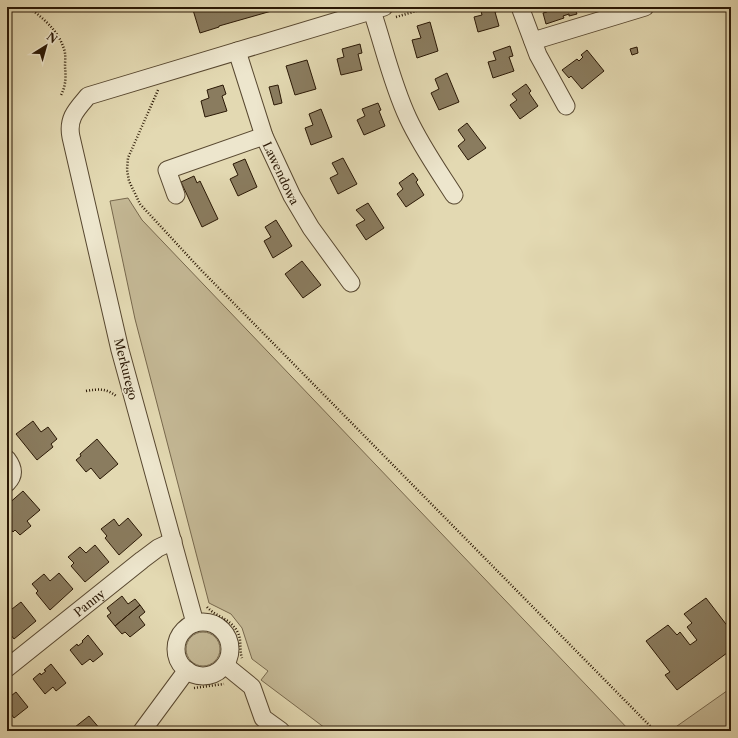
<svg xmlns="http://www.w3.org/2000/svg" width="738" height="738" font-family="'Libre Caslon Text',serif">
<style>
.green{fill:#c4b895;stroke:#77684d}
.building{fill:#8a7c5f;stroke:#2a1805}
.lines{fill:none;stroke-linecap:round;stroke-linejoin:round}
.minor-casing{stroke:#584830;stroke-width:19}
.path{stroke:#2a1805;stroke-width:2.5;stroke-dasharray:1 2;stroke-linecap:butt}
.minor{stroke:#ede6cd;stroke-width:17}
.labels{text-anchor:middle;dominant-baseline:central;stroke-width:3.5;stroke-linejoin:round;paint-order:stroke}
.street-label{font-size:12px;fill:#2a1805;stroke:#ede6cd}
</style>
<rect width="100%" height="100%" fill="#e3d9b2"/>
<filter id="stains"><feTurbulence type="fractalNoise" baseFrequency=".005" numOctaves="4"/><feColorMatrix values="0 0 0 0 .2 0 0 0 0 .09 0 0 0 0 .02 0 0 0 .5 -.17"/></filter>
<radialGradient id="worn" r=".72"><stop offset=".6" stop-color="#630" stop-opacity="0"/><stop offset="1" stop-color="#630" stop-opacity=".3"/></radialGradient>
<path class="green" d="M128,198L142,220L630,731H329L261,680L268,671L252,659L242,628L231,614L209,603L135,319L110,201Z
M186 649a17 17 0 1 1 34 0a17 17 0 1 1-34 0Z
M731,688V726L725,731H670Z"/>
<path class="building" d="M202,7H274L275,10L219,26V27L200,33L193,10Z
M480,7H498L499,11L495,12L499,26L478,32L474,17L482,15Z
M545,7H574L577,14L569,16V14L563,16L564,18L546,24L543,13L547,12Z
M430,22L438,51L417,58L412,40L421,38L417,26Z
M360,44L362,53L358,54L362,70L341,75L337,59L344,57L342,49Z
M510,46L513,56L509,57L514,71L493,78L488,62L496,60L493,52Z
M637,47L638,53L632,55L630,49Z
M587,50L604,71L582,89L571,76L569,78L562,70L577,59L579,61L583,57L581,55Z
M307,60L316,89L295,95L286,66Z
M447,73L459,102L439,110L431,93L439,89L435,79Z
M526,84L531,91L529,93L538,106L520,119L510,105L517,100L512,94Z
M223,85L226,94L222,96L227,111L205,117L201,101L209,98L207,90Z
M278,85L282,103L274,105L269,87Z
M378,103L381,110L379,111L385,126L364,135L357,120L365,116L362,109Z
M321,109L332,137L311,145L305,128L313,125L309,114Z
M467,123L486,148L468,160L458,146L465,140L458,130Z
M343,158L357,184L338,194L330,178L338,174L332,163Z
M245,159L257,187L238,196L230,179L238,175L233,164Z
M413,173L418,180L416,182L424,195L406,207L397,194L403,189L399,183Z
M194,176L197,183L200,181L218,219L202,227L181,182Z
M368,203L384,228L366,240L356,225L365,220L356,210Z
M276,220L292,246L273,258L264,241L271,237L265,227Z
M302,261L321,285L303,298L285,274Z
M33,421L41,432L48,427L57,439L51,444L53,447L37,460L16,434Z
M97,439L118,464L100,479L91,468L86,472L76,460L81,456L80,454Z
M23,491L40,510L27,521L31,526L20,535L15,530L13,532L7,525V505Z
M128,518L142,535L119,555L105,538L107,536L101,529L114,519L119,526Z
M95,545L109,562L85,582L71,566L74,563L68,557L80,547L86,553Z
M59,573L73,589L50,610L36,593L38,591L32,584L44,574L50,581Z
M122,596L128,604L135,599L140,605L115,626L107,616L111,613L107,608Z
M706,598L729,628L731,626V650L677,690L665,675L670,672L646,641L668,625L677,635L680,632L690,645L697,640L687,627L692,623L684,614Z
M21,602L36,621L14,639L7,630V607L9,605L12,609Z
M140,605L145,612L139,617L145,625L130,637L125,632L122,634L115,626Z
M88,635L103,654L93,662L90,659L82,665L70,650L77,644L78,646L83,642L82,641Z
M51,664L66,683L56,691L53,687L45,694L33,679L40,673L41,675L46,671L44,670Z
M16,692L28,707L14,718L11,714L7,717V699Z
M89,716L101,730L70,731Z"/>
<g class="lines">
<defs>
<g id="minor">
<path d="M520,7L538,55L566,106"/>
<path d="M372,11C384,47 392,84 408,118C421,146 438,170 454,195"/>
<path d="M533,41L645,7"/>
<path id="s1" d="M237,51L264,136L292,196L311,228L351,283"/>
<path d="M176,195L167,170L264,136"/>
<path d="M7,459C13,467 15,475 7,483"/>
<circle cx="203" cy="649" r="27"/>
<path d="M195,623L120,350L71,137C67,118 77,109 88,96L384,7"/>
<path d="M225,665L252,687L263,718L281,731"/>
<path id="s2" d="M7,668L142,560L158,548L173,541"/>
<path d="M142,731L187,670"/>
</g>
</defs>
<use href="#minor" class="minor-casing"/>
<path class="path" d="M28,7C43,18 58,30 64,49C66,54 65,61 65,67C66,76 66,86 61,95
M396,17L430,7
M158,90L128,158L127,170L129,181L140,204L201,270L655,731
M86,391C98,389 106,388 116,396
M207,607C217,618 231,618 238,633C242,641 239,650 242,658
M194,688L224,684"/>
<use href="#minor" class="minor"/>
</g>
<g class="labels">
<g class="street-label">
<text stroke="none"><textPath href="#s1" startOffset="130">Lawendowa</textPath></text>
<text transform="translate(126 369) rotate(76)">Merkurego</text>
<text stroke="none"><textPath href="#s2" startOffset="105">Panny</textPath></text>
</g>
</g>
<rect width="738" height="738" fill="none" stroke="#e3d9b2" stroke-width="24"/>
<rect x="8" y="8" width="722" height="722" fill="none" stroke="#2a1805" stroke-width="2"/>
<rect x="12" y="12" width="714" height="714" fill="none" stroke="#2a1805"/>
<g transform="translate(46 46) rotate(37)" stroke="#ede6cd" stroke-width="3" paint-order="stroke">
<path d="M0-3L7 15L0 10L-7 15Z" fill="#2a1805"/>
<text y="-6" font-size="11" font-weight="bold" text-anchor="middle" fill="#2a1805">N</text>
</g>
<rect width="100%" height="100%" filter="url(#stains)"/>
<rect width="100%" height="100%" fill="url(#worn)"/>
</svg>
